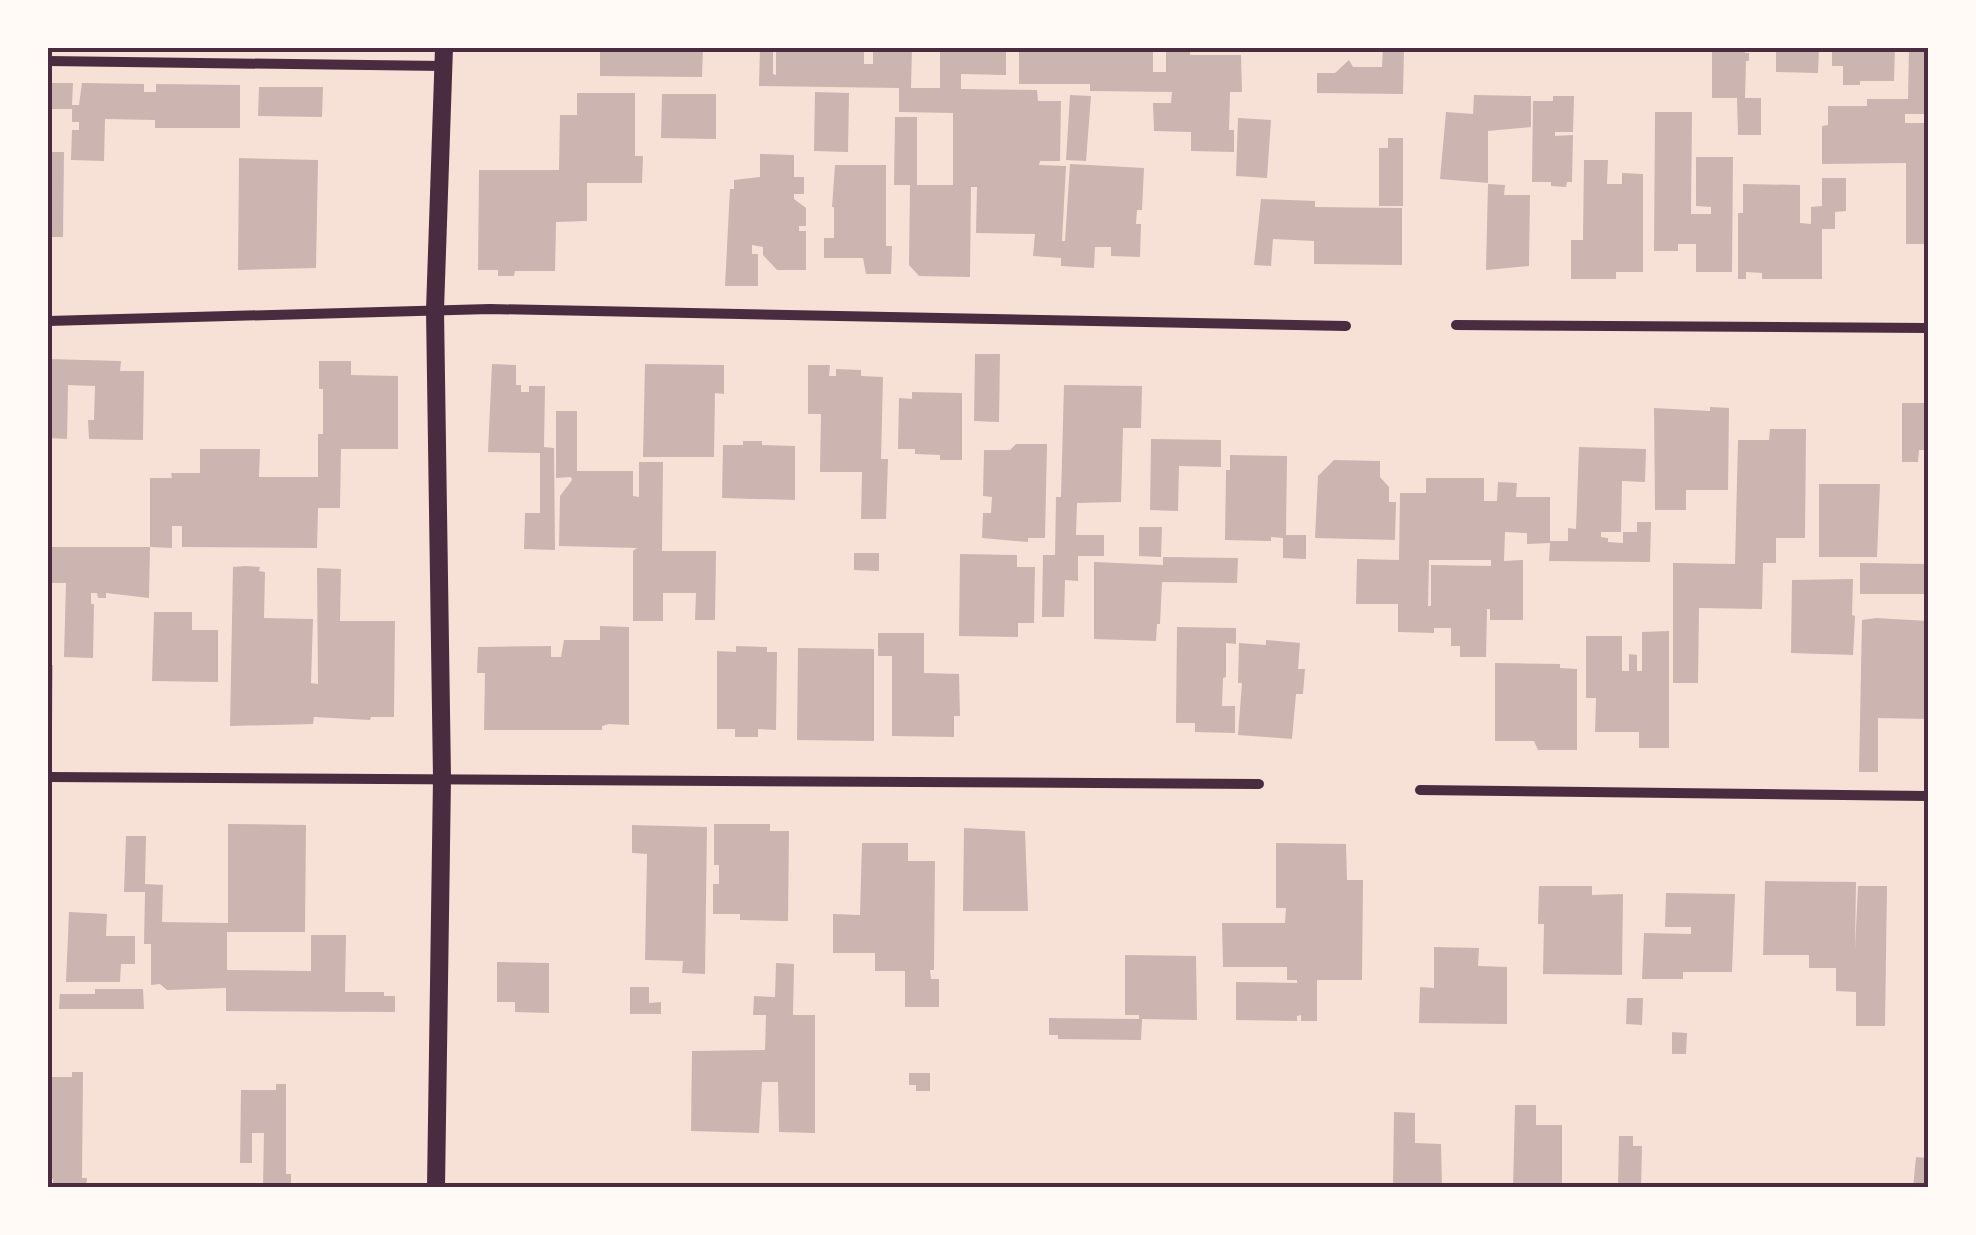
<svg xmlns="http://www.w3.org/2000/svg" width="1976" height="1235" font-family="Ubuntu,sans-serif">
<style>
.building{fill:#ccb4b1;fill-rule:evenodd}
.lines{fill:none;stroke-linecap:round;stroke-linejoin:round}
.minor{stroke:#4a2c40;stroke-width:10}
.tertiary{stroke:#4a2c40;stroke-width:18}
.neatline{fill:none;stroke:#4a2c40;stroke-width:4}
</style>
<rect width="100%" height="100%" fill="#f7e1d7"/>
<path class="building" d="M600,48H703L702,77L600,76Z
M760,48H773V74L776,75V48H864V64H873V48H912L911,88H940V48H1006V75L961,74V89L1037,90L1038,101H1061L1060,161H1040L1039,165L1066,166L1062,241H1065L1070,164L1144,168L1142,210H1137L1136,224H1141L1140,257L1111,256V247H1095L1094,268L1061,266V258L1033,256L1035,234L976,233L977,187H971L970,277L919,276L909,265L910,185H894L895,117H917V185H953V113L899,112V88L759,86Z
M1019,48L1153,50V72H1166V48H1190V55H1241L1242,92H1230L1229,130H1234V152L1191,151V132L1154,131L1153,103H1171L1172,92L1090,91V84H1019Z
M1383,48H1404L1403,94L1317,93V73H1335L1349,60L1353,67H1382Z
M1712,48H1745V53H1749V61H1746L1745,98H1761V135H1738L1737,98H1712Z
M1776,48H1819L1818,73L1776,72Z
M1832,48H1895L1894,81H1860V85H1843V66H1832Z
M1909,48H1928V114H1905V123H1928V244H1906V163L1822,164V126L1828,125V106H1867V99H1908Z
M48,83H73L72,105H79L82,83L144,84V92H156V84L240,85V128H155V120L105,119L104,161L71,160L72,130H79V122H72V109H48Z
M259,87H323L322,117L258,116Z
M815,92L849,93L848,152L814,151Z
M577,93H635V156H643L642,183H587V221L556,222L555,271H515L514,276H498V270H478L479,170H559L560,115H577Z
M662,94H716V139L661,138Z
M1070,95L1091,96L1086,161L1066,160Z
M1474,95L1531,96V127L1488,131V183L1440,179L1446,112L1473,114Z
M1553,96H1574L1573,132H1555V136L1573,135L1572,182H1567L1566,187L1551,186V182H1532L1533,101H1553Z
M1655,112H1692L1691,214H1711V207L1696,206V157H1733L1732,272H1696V244H1678V251H1654Z
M1238,118L1271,120L1267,178L1236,176Z
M1388,138H1403V206H1379V148H1388Z
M48,152H64L63,237H48Z
M760,154L794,155V177H804V194H794V199L806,208V226H799V231H806V270H777L763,255V247L752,245V254H758V286H725L730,189H734V180L760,177Z
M239,158L318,160L316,268L238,270Z
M1584,160H1608L1607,184H1622V173L1643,174V272H1616V279H1571V240H1583Z
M835,165H886V246H892L891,274H866L863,258H824V238H834V207H832Z
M1822,178H1846V211L1835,212V229H1822V279H1762V273L1746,272V279H1738V213H1743V184L1800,185V223L1811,224V207L1822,206Z
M1488,184L1505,185L1504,195H1530L1529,266L1486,270Z
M1261,199L1315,201V207L1402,208V265L1314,264V241L1273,239L1271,266L1254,265Z
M975,354H1000L999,422L974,421Z
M48,359L121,361L120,371H144L143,440L89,439L88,420H94L95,386L68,385L67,439L48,438Z
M319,361H351V375L398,376V449H341L340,508H318L317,548L182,547V526H172V548L150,547V478H172L171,473H200V449H260L259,477H318V434H323V389H319Z
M492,364L516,365V385H521V392H529V386H545L544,447L554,448L555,550L524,549L525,513H540V453L488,452Z
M645,364L724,365V394L715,393L714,457H643Z
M808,365H830L829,376H836V369L861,370V376L883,377L881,459H888L886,519H861L862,472H820L821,414H808Z
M1064,385L1142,386L1141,428H1123L1121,502L1077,503L1076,535H1104V556H1078V581L1065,580L1064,617H1042L1043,555H1055L1056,497H1061Z
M912,392L962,393V460H940V455L915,454V449H898L899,398L912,399Z
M1902,403H1927L1928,450H1919L1918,462H1902Z
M1710,407L1729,408L1728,490H1686V510H1655L1654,408L1710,411Z
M556,411H577V471H633V496L639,497V462H663L662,551H716L715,620H695L696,593H663V621H633V551L637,548L559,546L560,496L572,480L571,477L556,478Z
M1770,429H1806L1805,538H1776V563H1763L1762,609L1699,608L1698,683H1673V563L1735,564L1738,440H1769Z
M1151,439L1221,440V467L1179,466L1178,511L1150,510Z
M743,441H762V445L795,446V500L722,498L723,445H743Z
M1016,444H1047L1045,538H1028V542L982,538L983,513H991L992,497L983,496L984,450H1010Z
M1579,447L1646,449L1645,482L1622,481L1621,532H1601V537L1608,538V542L1623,543V532H1637V522H1651L1650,562L1549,561L1550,543L1527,544V533L1505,532L1504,561L1523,560V620H1490V609H1487L1486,657H1460V646H1451V628H1434V633L1398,632V604H1356L1357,559L1399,560L1400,493H1426V478H1484V501H1497L1498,482L1517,483L1516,497H1550V541H1568V528L1576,529ZM1429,560H1491V566L1431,565V606H1428Z
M1230,455L1287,456L1286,535H1306V559L1283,558V538L1271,537V541L1225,540L1226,470H1230Z
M1334,460L1380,461V477L1389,487V502H1396L1395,540L1315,538L1318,476Z
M1819,484H1880L1877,557H1819Z
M1139,527H1162L1161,557L1139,556Z
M48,547H150L149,598L106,593V598H98L97,593H91V604H94L93,658L64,657L66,583H48Z
M854,553H879V571L854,570Z
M960,554L1017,555V567H1035L1034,623H1018V637L959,636Z
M1163,557L1238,558L1237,583L1162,582L1160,624H1157L1156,641L1094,639V562L1163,565Z
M1860,563L1928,564V594H1860Z
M245,566L260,567L259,571L265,572L264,618L313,619L311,683L318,684L317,568L341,569L340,621H395L394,717H371L370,720L314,717L313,724L230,726L233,567Z
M1853,579L1852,615L1855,616L1853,655L1791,653L1792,580Z
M154,612H192V630H218V682L152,681Z
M1876,618L1928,621V719L1878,718V772H1859L1862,620Z
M600,626L629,627V725L609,724L602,726V730H484L485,673H477L478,647L551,646V657H561L564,640H600Z
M1177,627L1236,628V644L1226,643V677L1223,678L1222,706H1235V733L1195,732V723H1176Z
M1669,631V748H1639V732H1595L1596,698H1586V636H1622V671H1629V654L1637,655V671H1642V632Z
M878,633H924V673L959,674L960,716H954V737L892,736V656H878Z
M1266,640L1300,643L1298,669H1305L1303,694H1296L1292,739L1238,735L1242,683H1238L1239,643L1266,645Z
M736,646L767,647V652H777L776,730L758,729V737H735V729H717V651L736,652Z
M798,648L874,649V741L797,740Z
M1495,663L1560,664V668L1577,669V750H1538L1534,741H1495Z
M48,665H53L52,730H48Z
M228,824L306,825L305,932H227V970L311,971V935H346L345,992H384V996H395V1012L226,1011V988L167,990L160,984L151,985V944H144L145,892H124L126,836H146L145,884L163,885L162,922L228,923Z
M714,824H770V831H789L788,921L740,920V914H713V884H719V865H714Z
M632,825L707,827L705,974L682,973L683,961L645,960L647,854L632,853Z
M964,828L1025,831L1028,911H963Z
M862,843H908V861H935L934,970H930L931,979H939V1007H905V971H875V953H833V914L860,915Z
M1276,843L1346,844L1347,880H1363L1362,980H1317V1021H1301V1015L1297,1016V1021L1236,1020V982L1297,983V980H1287V967H1223L1222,923H1285L1286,908H1276Z
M1765,881L1856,882L1855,950L1858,886H1887L1885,1026H1856V992L1836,991V968H1809V955H1763Z
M1539,886H1592V895L1623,894L1622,975L1543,974L1544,924H1538Z
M1666,893L1735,894L1732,972H1683V979H1642L1644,933L1691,934V927H1665Z
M69,912L107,914L106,936H135V964H121L120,982H66Z
M1434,947L1479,948L1478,966L1507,967V1024L1419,1023L1420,987L1434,988Z
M1125,955L1196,956L1197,1020L1142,1019L1141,1040L1058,1039V1035H1049V1018L1139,1019V1015H1125Z
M497,962L549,963V1013L515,1012V1002H497Z
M776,963L794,964L793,1015H815V1133L779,1132L778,1082H762L759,1133L691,1131L692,1051L765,1050L766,1015H753L754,996L775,997Z
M630,987H649V1003L661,1002V1014H630Z
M95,989H143L144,1009H59L60,994H95Z
M1627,998H1643L1642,1025L1626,1024Z
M1672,1032L1687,1033L1686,1054H1672Z
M72,1072H83L82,1178H87L86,1188H53V1179H48V1077H72Z
M909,1073H930V1091H916V1085H909Z
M276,1084H286V1174H291V1188H263L264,1133H252V1163H240L241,1090H276Z
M1515,1105H1536V1125H1562V1188H1513Z
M1394,1112L1415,1113V1143L1441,1144L1442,1188H1393Z
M1619,1136H1633V1146H1642L1641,1188H1618Z
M1916,1157L1928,1158V1188H1913Z"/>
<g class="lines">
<path class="minor" d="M48,61L443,66
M48,321L490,309L1346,326
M1456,325L1928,328
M48,777L1259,784
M1420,790L1928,796"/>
<path class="tertiary" d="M436,1188L442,778L435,310L444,48"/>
</g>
<rect width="1976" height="1235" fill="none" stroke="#fffaf5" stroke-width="100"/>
<rect x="50" y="50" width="1876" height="1135" class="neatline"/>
</svg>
